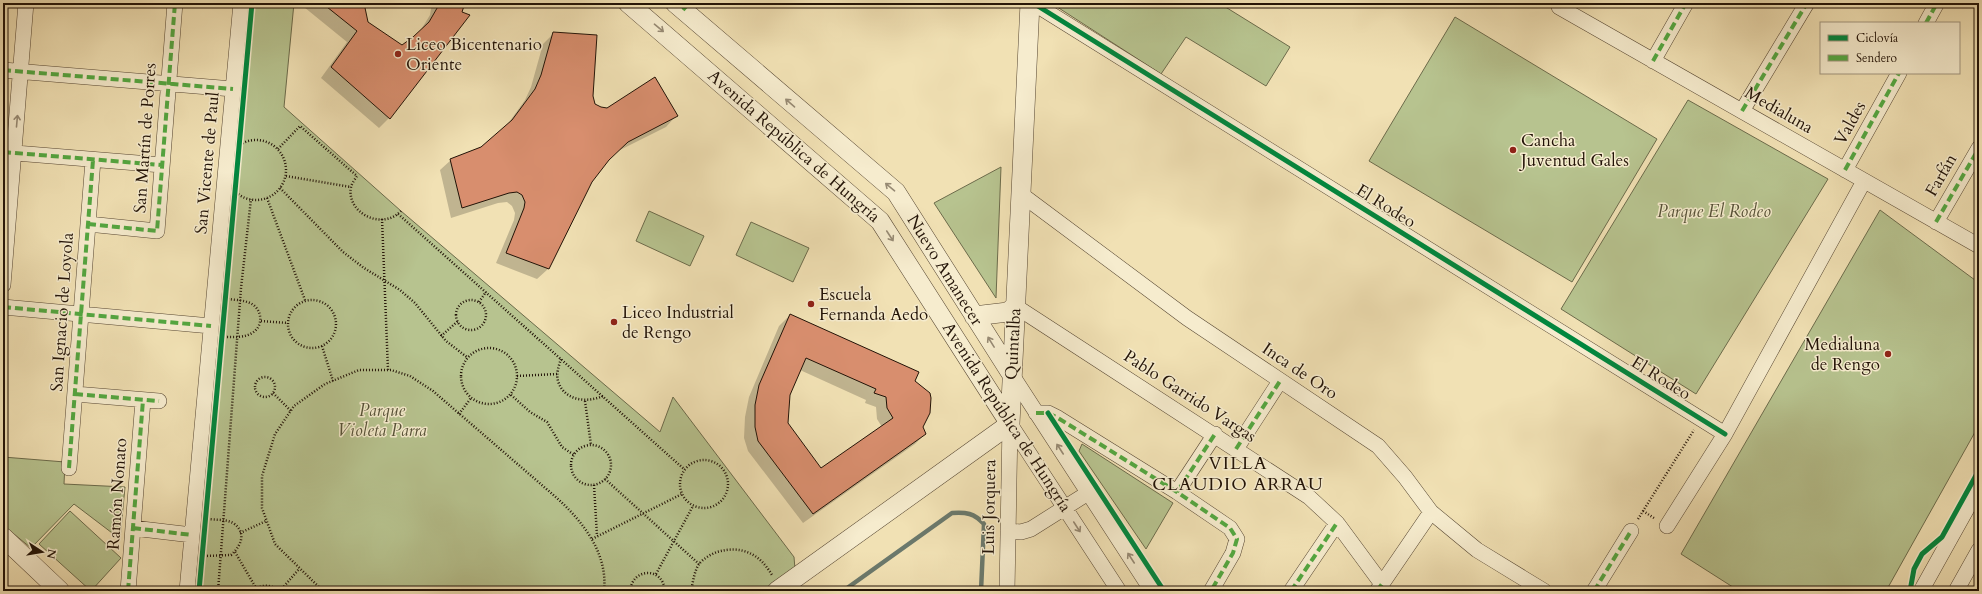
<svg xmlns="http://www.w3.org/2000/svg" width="1982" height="594" font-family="Cardo,serif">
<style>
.green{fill:#b7c38f;stroke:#6c6b4b}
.shadow{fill:#0003;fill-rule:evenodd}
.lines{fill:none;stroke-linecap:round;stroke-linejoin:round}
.stream{stroke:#6b796c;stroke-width:4.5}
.building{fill:#d88e6e;stroke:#221307;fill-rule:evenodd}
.minor-casing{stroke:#564632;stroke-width:16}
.tertiary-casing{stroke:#564632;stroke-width:20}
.path{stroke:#221307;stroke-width:2.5;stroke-dasharray:1 2;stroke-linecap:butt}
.minor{stroke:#f6ecce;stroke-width:15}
.tertiary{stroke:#f6ecce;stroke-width:19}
.quiet{stroke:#53a841;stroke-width:4;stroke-dasharray:8 4;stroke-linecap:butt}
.cycleway-casing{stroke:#f6ecce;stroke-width:8}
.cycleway{stroke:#00873e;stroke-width:5}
.oneway{stroke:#978a74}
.poi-dot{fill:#8f2418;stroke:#f6ecce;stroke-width:1.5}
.labels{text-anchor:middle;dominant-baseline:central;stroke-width:3;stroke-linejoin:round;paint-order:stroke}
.poi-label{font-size:17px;fill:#221307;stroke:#f6ecce;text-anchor:start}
.street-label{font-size:17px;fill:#221307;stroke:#f6ecce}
.park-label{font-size:17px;font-style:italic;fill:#565137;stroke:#f6ecce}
.neighbourhood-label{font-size:18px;letter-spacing:1px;fill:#221307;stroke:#f6ecce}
</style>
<rect width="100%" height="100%" fill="#f1e1b4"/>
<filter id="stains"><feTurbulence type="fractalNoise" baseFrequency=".005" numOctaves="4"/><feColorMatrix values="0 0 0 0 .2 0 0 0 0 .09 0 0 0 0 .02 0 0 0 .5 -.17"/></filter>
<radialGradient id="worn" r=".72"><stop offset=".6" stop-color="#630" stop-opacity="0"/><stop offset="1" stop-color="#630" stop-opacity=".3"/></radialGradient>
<path class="green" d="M246,3H294L284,107L401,211L660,432L673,397L794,557L795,569L765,591H197L236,105Z
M1051,3H1219L1290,47L1266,86L1186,37L1161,74Z
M1455,17L1657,139L1572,282L1369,161Z
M1688,100L1828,179L1696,394L1561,309Z
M1001,167L996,298L934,203Z
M1880,210L1979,283V425L1886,591H1739L1681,554Z
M649,211L704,236L690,266L636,241Z
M751,222L809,248L793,282L736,255Z
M1082,444L1173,503L1146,549L1079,451Z
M3,457L65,462L64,484L125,487L120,539L74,504L31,548L3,525Z
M70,511L121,558L91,591L39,544Z"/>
<path class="shadow" d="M299,3H363L367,22L402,46L419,33L430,15L432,3H464L389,118L379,128L321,78L347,42Z
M554,33L592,96L594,104L600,108L676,116L666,127L616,152L608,161L591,182L548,269L537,279L496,263L514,220L515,213L512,206L507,202L498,203L451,218L440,170L451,160L481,148L505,128L525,100L531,87L543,44Z
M790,315L914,381L922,427L925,434L915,444L803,523L748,451L744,438L745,417L749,397L779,326ZM800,370L866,400L865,403L876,407L877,419L882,427L820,470L787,423L789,395Z"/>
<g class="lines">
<path class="stream" d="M843,591L952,513C966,512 974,513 984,524L981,591"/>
</g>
<path class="building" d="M322,3H364L368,22L402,45L413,37L429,22L440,3H465L462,12L470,15L390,119L331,67L357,31Z
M553,32L597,35L593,96L595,104L601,107L607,108L655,77L678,116L628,142L609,160L592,182L549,269L506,253L524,208L525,202L522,195L517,192L509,193L462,208L450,159L481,147L512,120L535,89L541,75Z
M790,314L919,372L915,381L930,393L931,398L930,413L923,427L926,434L813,514L758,441L755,427V405L759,385ZM806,358L876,389L874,393L886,397L887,408L893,418L821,468L788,423L790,395Z"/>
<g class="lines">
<defs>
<path id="minor" d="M1033,3L1725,434
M1562,3L1559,7L1979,246
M1926,23L1937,3
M1653,61L1686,3
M3,70L233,89
M1742,111L1807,3
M3,152L162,165
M1845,170L1899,73
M1022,195L1187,318L1378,446L1405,477L1431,512L1477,550L1544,591
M1936,222L1979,148
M88,224L157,231L175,3
M3,285L26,3
M1015,306L1309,497L1337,523L1382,584
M3,307L211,326
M1012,375L1152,591
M75,394L159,401
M1036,413H1048L1058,418L1177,492L1230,528L1237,539L1233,553L1211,591
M1010,424L1119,591
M1236,449L1280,381
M69,468L93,160
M1177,492L1215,434
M1667,526L1725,434L1864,181
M133,528L192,535
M1008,531L1021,532L1031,529L1088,493
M128,591L143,400
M187,591L241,3
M1007,591L1010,424
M1291,591L1337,523
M1377,591L1431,512
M1594,591L1631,531
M1921,591L1979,487
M1956,591L1979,550"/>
<path id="tertiary" d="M628,3L880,221L1010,424
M675,3L896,192L1012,375
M974,316L1008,312L1015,306
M1010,424L1030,3
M3,537L60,591
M777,591L1010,424"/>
</defs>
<use href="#minor" class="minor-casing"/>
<use href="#tertiary" class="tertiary-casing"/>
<path class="path" d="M226 170a30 30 0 1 1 60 0a30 30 0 1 1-60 0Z
M278,149L300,126L357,176C355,179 352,183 351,187C346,213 382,231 401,211
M286,176L351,187
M280,188L343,252L364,268L400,290L415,303L446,341L468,358
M267,198L305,300
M398,214L684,469
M382,219L388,370
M288 324a24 24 0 1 1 48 0a24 24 0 1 1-48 0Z
M456 315a15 15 0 1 1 30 0a15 15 0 1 1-30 0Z
M479,302L486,292
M261,321L288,323
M441,336L458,321
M224,337C234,337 244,338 252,333C263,327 263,311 252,304C245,300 235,300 228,299
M322,346L333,381
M461 376a28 28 0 1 1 56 0a28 28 0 1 1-56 0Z
M561,359C559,365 556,374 558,381C564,401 587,403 603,396
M517,376L557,374
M255 387a10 10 0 1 1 20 0a10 10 0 1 1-20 0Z
M273,393L291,411
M511,395L530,412L547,422L562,447L574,455
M585,401L591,445
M459,414L471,398
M571 465a20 20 0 1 1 40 0a20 20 0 1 1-40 0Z
M680 484a24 24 0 1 1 48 0a24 24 0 1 1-48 0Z
M605,479L699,564
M594,485L597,536
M1643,511L1654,518
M1638,519L1694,430
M240,533L266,521
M592,539L682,494
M235,552L256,588
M204,556L231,555C240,547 248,533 233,523C226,519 215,520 208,519
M656,574L693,506
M604,589H630
M218,591L241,288L251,199
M252,591C261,584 271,584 280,591
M280,591L299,569
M323,591L275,544L262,508V476L275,434L294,406L325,384L359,370H391L410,376L433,391L558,499C584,523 608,554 604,591
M630,591C632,568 663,566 665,591
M691,591C693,582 694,572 699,564C703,559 711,554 717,552C741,545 759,553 772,575"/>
<use href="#minor" class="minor"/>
<use href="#tertiary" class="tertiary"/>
<path class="quiet" d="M1559,7L1562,3
M683,10L689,3
M1926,23L1937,3
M1653,61L1686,3
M3,70L233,89
M1742,111L1807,3
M3,152L162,165
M1845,170L1899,73
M1936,222L1979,148
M88,224L157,231L175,3
M3,307L211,326
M75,394L159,401
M1036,413H1048L1058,418L1177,492L1230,528L1237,539L1233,553L1211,591
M1236,449L1280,381
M69,468L93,160
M1177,492L1215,434
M133,528L192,535
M128,591L143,400
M1291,591L1337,523
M1377,591L1382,584
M1594,591L1631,531"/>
<defs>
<path id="cycleway" d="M1033,3L1725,434
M1048,413L1164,591
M199,591L252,3
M1910,591L1914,569L1922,554L1942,537L1979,470"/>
</defs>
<use href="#cycleway" class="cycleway-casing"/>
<use href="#cycleway" class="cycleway"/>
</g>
<defs><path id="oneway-shaft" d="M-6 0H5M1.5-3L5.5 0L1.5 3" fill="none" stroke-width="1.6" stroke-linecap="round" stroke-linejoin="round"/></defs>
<g class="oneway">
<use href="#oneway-shaft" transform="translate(659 28) rotate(40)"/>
<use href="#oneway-shaft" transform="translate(790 103) rotate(-139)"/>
<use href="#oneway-shaft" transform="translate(17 121) rotate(-85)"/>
<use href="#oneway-shaft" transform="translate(890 187) rotate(-140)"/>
<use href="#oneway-shaft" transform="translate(890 236) rotate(57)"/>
<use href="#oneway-shaft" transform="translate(991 342) rotate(-122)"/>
<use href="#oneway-shaft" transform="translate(1060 449) rotate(-123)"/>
<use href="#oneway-shaft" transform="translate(1077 527) rotate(57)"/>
<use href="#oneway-shaft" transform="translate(1131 558) rotate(-123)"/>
</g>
<g class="poi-dot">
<circle cx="398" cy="54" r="4"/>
<circle cx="1513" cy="150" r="4"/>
<circle cx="811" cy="304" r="4"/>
<circle cx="614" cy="322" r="4"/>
<circle cx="1888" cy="354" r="4"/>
</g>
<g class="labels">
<g class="poi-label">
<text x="406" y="44">Liceo Bicentenario<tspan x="406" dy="20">Oriente</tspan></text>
<text x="1521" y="140">Cancha<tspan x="1521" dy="20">Juventud Gales</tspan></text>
<text x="819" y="294">Escuela<tspan x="819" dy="20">Fernanda Aedo</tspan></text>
<text x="622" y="312">Liceo Industrial<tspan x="622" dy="20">de Rengo</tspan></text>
<text x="1880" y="344" text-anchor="end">Medialuna<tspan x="1880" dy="20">de Rengo</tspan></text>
</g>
<g class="street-label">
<text transform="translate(1779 110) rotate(30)">Medialuna</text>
<text transform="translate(1850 123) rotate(-61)">Valdes</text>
<text transform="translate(145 138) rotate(-86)">San Martín de Porres</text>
<text transform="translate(794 146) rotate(41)">Avenida República de Hungría</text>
<text transform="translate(207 163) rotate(-85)">San Vicente de Paul</text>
<text transform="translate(1941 175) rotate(-60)">Farfán</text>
<text transform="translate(1386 206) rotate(32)">El Rodeo</text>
<text transform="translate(945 270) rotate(58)">Nuevo Amanecer</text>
<text transform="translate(62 312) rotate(-86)">San Ignacio de Loyola</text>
<text transform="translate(1013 344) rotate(-87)">Quintalba</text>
<text transform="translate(1300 371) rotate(34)">Inca de Oro</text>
<text transform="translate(1661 378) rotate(32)">El Rodeo</text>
<text transform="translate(1190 396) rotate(33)">Pablo Garrido Vargas</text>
<text transform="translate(1007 417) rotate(57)">Avenida República de Hungría</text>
<text transform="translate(117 494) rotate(-86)">Ramón Nonato</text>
<text transform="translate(989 507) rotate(-89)">Luis Jorquera</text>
</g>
<g class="park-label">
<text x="1714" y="211">Parque El Rodeo</text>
<text x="382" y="410">Parque<tspan x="382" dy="20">Violeta Parra</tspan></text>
</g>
<g class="neighbourhood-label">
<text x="1238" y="463">VILLA<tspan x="1238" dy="21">CLAUDIO ARRAU</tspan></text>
</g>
</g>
<rect width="1982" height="594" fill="none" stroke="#f1e1b4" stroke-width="16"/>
<rect x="4" y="4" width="1974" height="586" fill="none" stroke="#221307" stroke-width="2"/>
<rect x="8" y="8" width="1966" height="578" fill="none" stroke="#221307"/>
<rect x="1820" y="22" width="140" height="52" fill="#f6ecce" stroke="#a1957e"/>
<rect x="1828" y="35" width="20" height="6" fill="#00873e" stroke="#a1957e"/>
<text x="1856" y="42" font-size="12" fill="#221307">Ciclovía</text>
<rect x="1828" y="55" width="20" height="6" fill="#53a841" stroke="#a1957e"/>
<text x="1856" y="62" font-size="12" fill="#221307">Sendero</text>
<g transform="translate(42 552) rotate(102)" stroke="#f6ecce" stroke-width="3" paint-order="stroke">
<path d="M0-3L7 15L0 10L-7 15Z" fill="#221307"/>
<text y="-6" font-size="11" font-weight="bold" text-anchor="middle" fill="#221307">N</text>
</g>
<rect width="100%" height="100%" filter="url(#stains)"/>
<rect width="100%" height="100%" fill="url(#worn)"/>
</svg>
